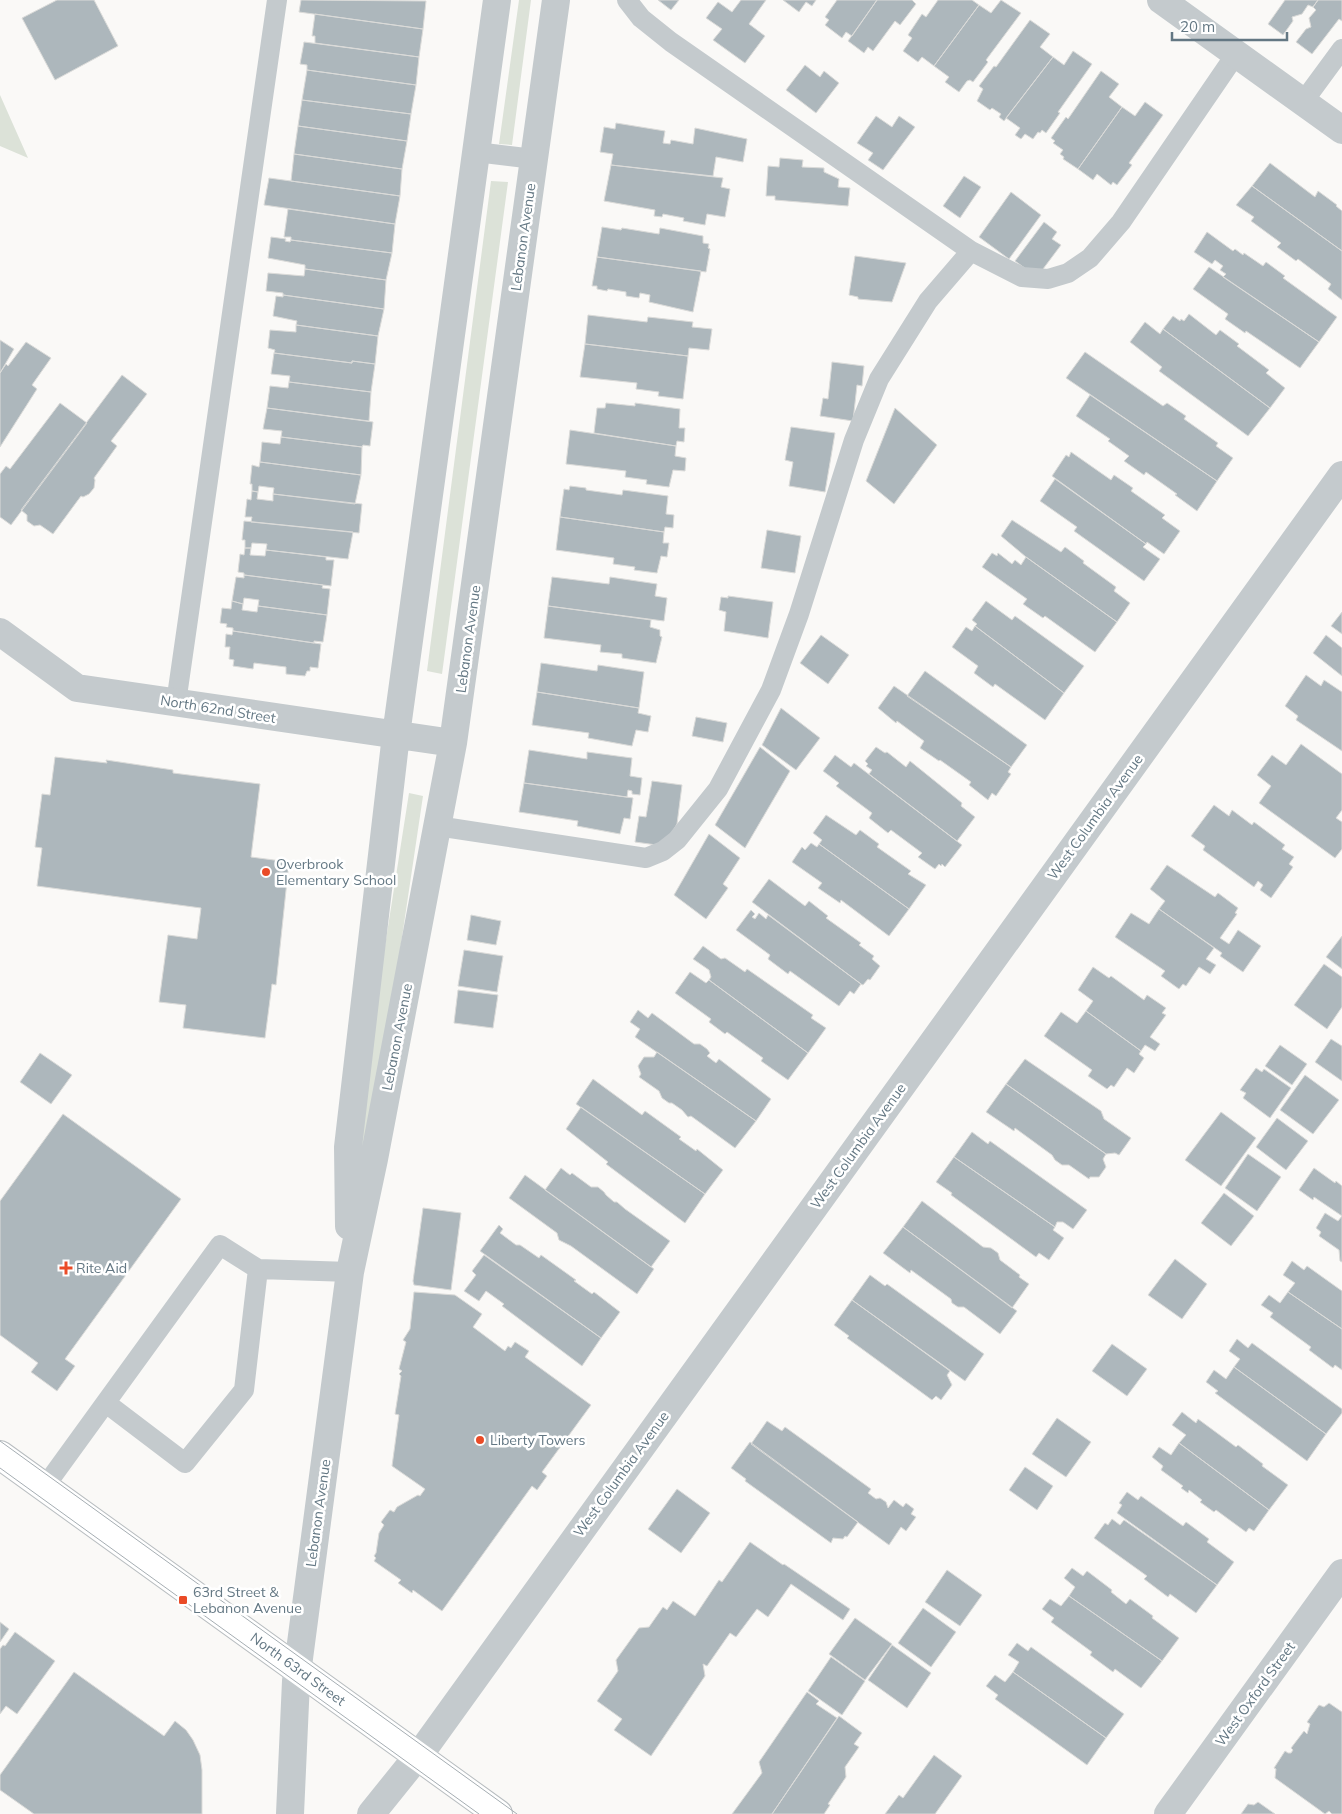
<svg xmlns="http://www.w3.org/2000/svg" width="1342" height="1814" font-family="Mulish,sans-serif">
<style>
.green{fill:#dce2d8}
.building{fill:#adb7bc;stroke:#dbdbd9}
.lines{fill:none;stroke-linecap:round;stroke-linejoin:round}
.primary-casing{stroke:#b8bdc0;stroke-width:30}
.lane{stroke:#c4cacd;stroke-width:20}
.street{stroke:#c4cacd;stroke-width:28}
.primary{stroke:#fff;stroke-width:28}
.tram{stroke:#a5adb2;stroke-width:1}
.poi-dot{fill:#ea4b27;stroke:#fff;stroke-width:2}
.labels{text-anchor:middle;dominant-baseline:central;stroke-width:5;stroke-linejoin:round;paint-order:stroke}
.street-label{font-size:14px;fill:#637783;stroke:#fff}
.poi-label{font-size:14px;fill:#637783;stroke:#fff;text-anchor:start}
</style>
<rect width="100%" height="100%" fill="#faf9f7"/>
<path class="green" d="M519,0H531L512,145L499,144Z
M0,95L28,158L0,146Z
M491,181L508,182L442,674L427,671Z
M409,793L423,796L369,1159L352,1156Z"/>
<path class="building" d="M57,0H94L118,46L55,80L22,18Z
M301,0L426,1L423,29L299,12Z
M658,0H679L671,10Z
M741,0H766L749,24L765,36L745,63L713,40L722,29L706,18L718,2L732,12Z
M783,0H816L812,6L806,2L799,12Z
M837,0H877L852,36L846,32L842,38L825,25L829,20L825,17Z
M877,0H912L916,4L900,25L895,21L873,51L868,47L864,53L848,41Z
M938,0H972L979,5L934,66L922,57L918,62L903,51L912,38L908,35L922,14L926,17Z
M1001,0L1021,13L986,60L988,62L973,82L970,80L967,81L959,92L945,82L949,77L934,66L979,5L991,13Z
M1285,0H1318L1313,7L1308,5L1302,14L1292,17L1293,21L1283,35L1268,24Z
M1318,0H1342V21L1339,19L1312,54L1296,42L1306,29L1311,27L1309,18L1316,10L1313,7Z
M315,14L423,29L419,57L315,43V36H312Z
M1030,20L1050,34L1040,47L1053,57L1004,121L999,117L1001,114L992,108L990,110L977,101L983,89L979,86L994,66L996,67Z
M304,42L419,57L416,85L307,70V65L300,64Z
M1073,51L1092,64L1058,112L1060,113L1046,133L1042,130L1040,133L1038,132L1033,139L1025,134L1021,139L1015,135L1020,128L1006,118L1053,57L1064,65Z
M805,65L820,77L824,71L839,83L816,113L786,90Z
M307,70L416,85L411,114L302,100Z
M1101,71L1119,84L1109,97L1122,107L1078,169L1063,159L1064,157L1060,154L1063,150L1053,143L1055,141L1051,138L1066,117L1068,119Z
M302,100L411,114L407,141L298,126Z
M1145,102L1163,115L1129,163L1132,165L1117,185L1113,182L1111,185L1097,174L1093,180L1078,169L1122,107L1135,116Z
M876,116L892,127L899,116L915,127L883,170L868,160L873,153L857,143Z
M616,123L665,131L663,143L670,144L671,140L693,144L695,128L747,139L743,162L716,157L713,176L611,165L613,154L600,152L604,127L615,129Z
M298,126L407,141L402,169L294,154Z
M294,154L402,169L400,196L291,181Z
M780,158L803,160L802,167L824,168V172L839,179L838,187L850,188L848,206L775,200V196H766L768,166L779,167Z
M1270,163L1315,197L1318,191L1337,205L1336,206L1342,211V251L1252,186Z
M611,165L723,178L721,187L730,189L725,217L707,214L705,225L683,221L684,218L663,214L662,217L654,216L655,210L604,201Z
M964,176L981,187L960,218L943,206Z
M269,178L400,196L395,224L264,205Z
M1252,186L1342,251V300L1328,289L1331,284L1298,259L1296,261L1277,247L1281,243L1251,221L1254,217L1236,205Z
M1011,192L1041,215L1009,259L979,237Z
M288,209L395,224L392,253L291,240V237H284Z
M1044,222L1057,232L1052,239L1061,245L1037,277L1015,261Z
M602,227L621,230L622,228L659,234L660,228L703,236V243L709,244L708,248L710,249L706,272L597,257Z
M1207,232L1233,251L1235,249L1243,255L1244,253L1263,266L1266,262L1285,276L1283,278L1337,317L1319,342L1223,277L1226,274L1220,270L1223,266L1215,260L1212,264L1194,252Z
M271,237L286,239L285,241L290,242L291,240L392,253L386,280L305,269V265L268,258Z
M855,256L906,263L892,302L858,299V297L849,295Z
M597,257L701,271L693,312L649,302L650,295L640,293L639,298L626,296V292L608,289L607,291L597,289V286H592Z
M1209,267L1319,342L1300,368L1246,331L1245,333L1225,319L1228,314L1193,289Z
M305,269L386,280L384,309L283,295V293L266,291L268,273L304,276Z
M283,295L384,309L378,336L296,325L297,321L273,316L276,296L283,297Z
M1189,314L1216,335L1220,330L1239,344L1237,346L1269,370L1266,373L1285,388L1270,408L1163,329L1173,316L1180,321L1181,319L1184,321Z
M588,315L647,322L648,317L693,322L692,327L712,329L709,350L689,348L688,356L585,344Z
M1145,322L1160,334L1163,329L1270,408L1248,436L1159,371L1162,367L1130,342Z
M296,325L378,336L375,364L352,361V363L274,353L275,350L268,348L270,330L296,332Z
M0,340L14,349L0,373Z
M26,342L51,358L32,385L37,389L0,447V373L6,364L8,366Z
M585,344L688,356L683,399L658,396L659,392L636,389L637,383L580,377Z
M1085,352L1163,406L1167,403L1186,416L1184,419L1218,443L1216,446L1233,458L1217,481L1066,378Z
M274,353L352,363V361L375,364L371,392L289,382L290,376L271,374Z
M832,362L864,366L862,386L857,385L853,421L820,416L823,398L828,399Z
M122,375L147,394L111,441L117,446L94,478L95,480L94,488L89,494L83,497L81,496L53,534L40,525L34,526L27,521V515L21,510Z
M289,382L371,392L369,421L267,408L270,386L288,388Z
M1090,395L1217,481L1197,511L1175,495L1177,494L1146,472L1144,475L1124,461L1129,456L1108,441L1110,439L1076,416Z
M60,403L87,423L11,525L0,517V474L6,466L10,469Z
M606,403L635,406V403L680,409L679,428H685L684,442L677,441L676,446L594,433L597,408H605Z
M267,408L373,422L370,446L363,445L362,447L281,437L282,431L263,429Z
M895,408L937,445L894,504L866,481Z
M791,427L835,433L825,492L789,486L793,462L785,460Z
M570,430L676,446L675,456L686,458L685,471L673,470L669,487L646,484L647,480L625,477L626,471L566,464Z
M281,437L362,447L361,475L260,462L262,442L280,444Z
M1071,452L1111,480L1114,475L1133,488L1131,491L1165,515L1162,518L1180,531L1164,554L1147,542L1146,544L1052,476L1066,455L1069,457Z
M260,462L361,475L355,504L273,494L274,488L259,486L258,492L252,491V484H250L252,465L259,467Z
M1055,479L1146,544L1143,547L1160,559L1144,581L1074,531L1077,527L1040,501Z
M570,486L586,488V490L622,495L623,490L668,496L666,514L674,515L673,528L665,527L664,532L560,517L564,489L569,490Z
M252,491L258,492L257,499L273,501V494L362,504L359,533L251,522L252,517H245L247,499L251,500Z
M560,517L664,532L663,543H669L667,557L661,556L657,573L634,570L635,567L613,564L614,558L556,550Z
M1012,520L1061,552L1065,547L1084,561L1083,563L1116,587L1114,591L1130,603L1117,622L1026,557L1001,536Z
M244,521L353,532L348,559L266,550L267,544L252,543L251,548H245V540H242Z
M767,530L801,536L795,573L761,568Z
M245,548H251L250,555L265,556L266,550L326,557V560H334L331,586L244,575V573L238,572L240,554L244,555Z
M992,553L997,556L998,553L1012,564L1015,560L1021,565L1026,557L1117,622L1095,652L1045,616L1043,618L1023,604L1027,599L982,567Z
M244,575L323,585L322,588L330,589L327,615L258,606L259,600L244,598L243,604L232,601L236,577L244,578Z
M552,577L609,584L610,577L657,584L655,596L667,598L664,621L548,606Z
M728,596L773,602L768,638L724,631L726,612L719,610L721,597L728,598Z
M232,601L243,604L242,610L257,612L258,606L327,615L323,642L314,641V643L233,631V628L226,627L227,624L220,623L222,608L231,609Z
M986,601L1012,620L1015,616L1084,666L1064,693L975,626L977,624L972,620Z
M548,606L651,620L650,627L660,630V636L662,637L656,663L622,658V654L600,652L601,645L544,638Z
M1342,612V634L1331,626Z
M975,626L1064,693L1045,720L995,684L993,687L974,673L978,666L952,647L966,627L972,631Z
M233,631L321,644L318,668L310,667V671H307L305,676L286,674V667L254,663L253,669L233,666L234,660L229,659L230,647H225L226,634L232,635Z
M821,635L849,655L828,684L800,663Z
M1326,635L1342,648V676L1313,653Z
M541,663L597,671L598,665L644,672L639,708L537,692Z
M925,671L1027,745L1011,767L907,696Z
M1306,675L1321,686L1324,680L1342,692V751L1296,720L1298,716L1285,706Z
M894,686L1011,767L1008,772L1011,774L996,796L992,793L988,800L969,785L971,782L940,760L939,761L920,748L924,741L897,721L896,723L878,708Z
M537,692L639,708L638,713L651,716L648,732L636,730L632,746L588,738L589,733L532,725Z
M781,708L820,738L796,770L762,745Z
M696,717L727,723L723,742L692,736Z
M1301,744L1342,774V810L1336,818L1342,822V849L1335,858L1259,803L1271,786L1257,775L1272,755L1286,765Z
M760,747L790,771L745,848L715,825Z
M876,747L885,753L887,752L906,767L910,761L962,803L961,806L975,817L957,841L869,774L872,770L866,766L868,764L865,761Z
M529,750L587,759V752L632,758L630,776L642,778L640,795L632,794V791L628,790L627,797L524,783Z
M835,755L851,767L854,763L962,845L945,867L942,864L941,866L939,864L935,869L918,857L922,853L891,830L888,833L869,818L872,813L836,786L839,783L823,771Z
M55,757L107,763L106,760L173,770V773L260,784L251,857L289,862L276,985L272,984L265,1038L183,1028L186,1005L159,1002L168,935L197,939L201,908L37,886L42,848L35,847L42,794L50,795Z
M652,781L682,785L677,824L664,846L635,842L639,816L646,817Z
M524,783L633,798L630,819L624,818L620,834L577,826L578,821L519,812Z
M1214,805L1229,816L1232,810L1252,825L1254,822L1285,845L1282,849L1294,857L1289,864L1293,867L1271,898L1260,890L1263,885L1258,881L1254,887L1203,850L1205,846L1191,836Z
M826,815L856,835L860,830L879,844L877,847L911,871L908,874L926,885L909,909L819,844L822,840L813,833Z
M709,834L740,858L723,884L728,888L706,919L674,895Z
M811,843L817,847L819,844L909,909L889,936L841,900L840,903L818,888L822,883L792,862L802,847L805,850Z
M1167,865L1215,897L1218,893L1238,908L1235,913L1237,914L1220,938L1229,944L1238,930L1261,946L1243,972L1220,956L1222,953L1159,909L1165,901L1150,889Z
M769,879L805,906L809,901L828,916L826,918L861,943L859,945L874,956L872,959L880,966L870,980L868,979L863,985L861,984L752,902Z
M1159,909L1214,948L1206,959L1216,965L1210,974L1199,967L1186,986L1183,984L1179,989L1161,976L1165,971L1115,937L1131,913L1149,924Z
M751,910L755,914L752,917L755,919L759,913L766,919L768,915L861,984L854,994L850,991L839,1006L790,971L788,974L768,959L770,955L736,930Z
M471,915L501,921L496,945L467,940Z
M1342,936V969L1326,957Z
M703,946L721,959L725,958L745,972L747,969L813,1015L811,1018L826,1028L808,1053L709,980L711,977L709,970L693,959Z
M464,950L503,956L497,992L458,986Z
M1324,964L1342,977V1007L1327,1029L1294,1005Z
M1093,967L1109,978L1111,976L1144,1000L1147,995L1166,1008L1162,1013L1166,1015L1150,1037L1160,1044L1155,1051L1145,1045L1141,1051L1086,1011L1093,1001L1078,990Z
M690,972L706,983L709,980L808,1053L788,1080L761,1061L763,1058L727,1032L725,1034L709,1022L711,1019L675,993Z
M458,990L498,995L493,1028L454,1023Z
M638,1010L648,1018L652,1013L694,1044H700L707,1049L710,1053L707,1056L716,1063L719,1059L771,1099L756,1121L635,1037L640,1029L630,1022Z
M1086,1011L1141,1051L1139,1054L1144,1058L1134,1073L1127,1068L1114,1087L1111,1085L1107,1089L1088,1076L1092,1070L1044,1036L1061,1012L1077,1023Z
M1331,1039L1342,1046V1081L1315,1062Z
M1280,1045L1307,1064L1292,1085L1265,1066Z
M657,1052L756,1121L735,1148L691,1116L688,1117L682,1110L672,1103H669L662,1098L659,1091L639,1077L641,1074L638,1066L644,1057H654Z
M40,1053L72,1075L51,1104L20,1082Z
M1025,1059L1101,1111L1104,1119L1131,1138L1119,1155L1115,1153L1106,1154L1006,1084Z
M1256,1068L1262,1072L1264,1069L1291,1088L1270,1118L1243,1098L1246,1093L1240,1090Z
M1305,1075L1339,1100L1313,1134L1280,1110Z
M593,1079L642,1115L645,1111L681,1137L679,1139L696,1151L697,1149L723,1170L705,1194L576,1104Z
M1006,1084L1106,1154L1103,1159L1106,1167L1099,1177H1090L1089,1179L1069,1165H1062L1055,1160L1052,1155L1015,1128L1014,1131L986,1112Z
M581,1107L705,1194L685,1223L606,1164L608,1162L566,1129Z
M1221,1112L1256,1138L1221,1186L1185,1160Z
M63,1114L181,1199L65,1359L75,1366L57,1391L31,1372L38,1363L0,1335V1201Z
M1277,1118L1308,1141L1286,1170L1256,1147Z
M972,1132L988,1144L990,1141L1087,1210L1073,1229L1063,1222H1057L1055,1227L954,1157Z
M1248,1154L1281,1177L1257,1211L1225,1188Z
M954,1157L1055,1227L1053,1230L1064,1238L1049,1260L1039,1253L1036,1257L951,1195L952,1193L936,1182Z
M561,1168L570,1175L572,1173L591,1187H598L604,1192L606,1195L614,1202H617L625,1209L670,1241L651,1267L545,1190Z
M1314,1168L1335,1183L1336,1181L1342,1186V1216L1314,1197L1313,1200L1299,1190Z
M525,1175L654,1269L637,1294L571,1246L559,1240L557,1233L509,1198Z
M1224,1193L1254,1216L1231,1246L1201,1223Z
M922,1201L983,1247L991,1248L998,1253L1000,1260L1020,1275L1019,1277L1029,1284L1012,1308L903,1227Z
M423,1208L461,1213L451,1290L414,1285L413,1281Z
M1325,1213L1338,1221L1342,1216V1262L1340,1261L1339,1250L1319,1236L1321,1232L1316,1228Z
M499,1225L503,1229L500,1233L516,1245H520L539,1258L541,1255L576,1280L574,1281L592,1294L594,1292L620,1312L601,1338L480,1251Z
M903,1227L1017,1311L1000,1334L964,1307H958L952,1303L951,1299L911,1270L910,1273L883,1253Z
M484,1255L601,1338L582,1366L502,1306L504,1304L486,1291L479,1301L464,1291L476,1275L472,1271Z
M1175,1259L1207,1284L1182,1319L1148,1295Z
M1292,1261L1304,1270L1307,1266L1342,1291V1329L1288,1292L1295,1283L1283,1275Z
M870,1275L885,1286L887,1284L984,1354L965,1381L852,1300Z
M414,1292L455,1295L482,1314L473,1327L505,1351L508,1346L511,1348L515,1342L529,1351L525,1357L591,1405L542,1472L547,1476L537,1490L532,1486L442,1611L413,1590L412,1593L398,1583L401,1580L374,1561L376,1558L374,1556L376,1553L379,1533L384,1525L381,1522L390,1510L394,1512L397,1507L418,1495L420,1496L425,1489L392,1466L399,1415L395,1414L401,1376L399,1374L402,1371L399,1369L406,1342L403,1340L410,1329Z
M1288,1292L1342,1329V1370L1335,1365L1333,1368L1309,1350L1311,1347L1270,1317L1273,1313L1261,1305L1269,1295L1280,1303Z
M852,1300L950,1371L947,1375L952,1385L941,1400L936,1396L932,1400L847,1338L849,1336L834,1325Z
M1237,1339L1248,1348L1252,1343L1342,1409V1413L1326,1434L1234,1367L1240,1359L1229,1351Z
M1112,1344L1147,1369L1127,1396L1092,1371Z
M1234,1367L1326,1434L1307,1461L1215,1393L1218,1391L1206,1382L1214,1370L1226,1379Z
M1182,1412L1196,1423L1198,1419L1236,1447L1238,1445L1263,1464L1262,1466L1288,1485L1269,1510L1179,1443L1186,1435L1172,1425Z
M1057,1418L1091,1442L1066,1477L1032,1454Z
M767,1421L782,1431L785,1427L871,1489L868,1493L876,1499L880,1498L886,1502L888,1508L894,1500L903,1507L906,1503L914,1509L911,1514L916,1517L906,1531L901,1527L889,1545L751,1444Z
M750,1442L858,1522L847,1537L845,1536L843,1539L833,1538L831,1543L745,1481L746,1479L731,1468Z
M1179,1443L1269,1510L1254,1531L1249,1528L1246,1532L1216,1510L1214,1512L1200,1502L1202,1500L1189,1490L1188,1493L1181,1488L1183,1486L1161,1470L1163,1466L1152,1457L1159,1447L1171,1455Z
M1025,1467L1053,1486L1037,1510L1009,1490Z
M677,1489L710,1513L681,1553L648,1529Z
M1127,1492L1138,1500L1141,1496L1183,1526L1186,1522L1209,1539L1207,1542L1234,1562L1217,1585L1117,1513L1122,1505L1119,1503Z
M1112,1519L1120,1525L1124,1520L1217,1585L1196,1613L1170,1594L1168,1597L1144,1579L1147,1576L1094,1538L1105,1523L1108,1525Z
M750,1542L783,1565L784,1564L850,1609L843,1620L791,1584L768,1617L757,1609L736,1637L730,1633L707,1666L703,1664L705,1676L651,1756L614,1730L622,1719L597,1701L618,1671L616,1660L639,1628L649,1627L663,1607L667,1610L673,1601L695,1616L719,1580L722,1582Z
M1072,1568L1083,1576L1087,1571L1112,1590L1111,1592L1126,1604L1130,1599L1153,1616L1152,1618L1179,1638L1162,1661L1069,1596L1075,1587L1064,1578Z
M947,1570L982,1595L960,1626L925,1602Z
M1069,1596L1162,1661L1141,1688L1115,1669L1113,1672L1090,1655L1092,1652L1051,1622L1054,1618L1042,1609L1050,1599L1061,1606Z
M923,1608L956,1632L931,1667L898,1643Z
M855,1618L892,1644L865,1680L829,1654Z
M0,1622L9,1629L0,1642Z
M15,1632L55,1661L17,1714L6,1706L0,1714V1649L3,1645L5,1646Z
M1017,1643L1028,1651L1031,1647L1124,1714L1106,1738L1013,1672L1019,1662L1008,1655Z
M892,1645L931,1673L907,1708L868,1680Z
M831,1657L865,1681L842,1715L808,1691Z
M74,1672L164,1736L175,1721L186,1730L193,1740L200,1755L202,1770V1814H34L0,1790V1775Z
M1013,1672L1106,1738L1087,1765L995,1699L998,1695L986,1686L995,1675L1005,1682Z
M807,1692L819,1701L816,1704L837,1718L772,1814H732L762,1773L759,1762Z
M1329,1703L1342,1712V1814H1332L1329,1811L1325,1814L1275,1778L1276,1769L1274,1768L1285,1751L1288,1753H1291L1293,1750L1291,1748L1304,1731L1307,1734L1310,1724L1307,1722L1319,1705L1324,1707Z
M839,1716L862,1733L854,1744L859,1747L845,1767L846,1777L828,1804L830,1805L824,1814H772Z
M934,1755L962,1776L935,1814H885L899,1795L903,1798Z
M1258,1802L1275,1814H1241L1248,1804L1254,1805Z"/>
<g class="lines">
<defs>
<path id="primary" d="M0,1455L498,1814"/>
</defs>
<use href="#primary" class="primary-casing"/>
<path class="lane" d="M627,0L641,18L671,42L971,251L1022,277L1048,279L1068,273L1090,258L1121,222L1236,54
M1303,102L1342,49
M476,152L534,159
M176,703L277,0
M437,826L646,858L663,851L677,840L718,789L771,690L799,614L854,440L879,379L928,301L971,251
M258,1269L350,1272
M45,1487L51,1478L220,1245L258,1269L244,1390L185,1463L106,1403"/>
<path class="street" d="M1161,0L1342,130
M0,632L77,688L453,743
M349,1226L348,1147L396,735L497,0
M290,1814L296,1681L350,1272L374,1159L453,743L556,0
M371,1814L425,1747L1342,475
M1168,1814L1342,1573"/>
<use href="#primary" class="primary"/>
<path class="tram" d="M0,1441L517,1814
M0,1468L479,1814"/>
</g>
<g class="poi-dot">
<circle cx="266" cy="872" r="5"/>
<path d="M63.5 1260.5h5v5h5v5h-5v5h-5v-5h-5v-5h5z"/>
<circle cx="480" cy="1440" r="5"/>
<rect x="178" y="1595" width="10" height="10" rx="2.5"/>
</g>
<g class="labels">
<g class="street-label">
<text transform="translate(523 237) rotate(-82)">Lebanon Avenue</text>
<text transform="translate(468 639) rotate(-82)">Lebanon Avenue</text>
<text transform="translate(218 709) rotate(9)">North 62nd Street</text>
<text transform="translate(1095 817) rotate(-54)">West Columbia Avenue</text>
<text transform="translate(397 1037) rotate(-79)">Lebanon Avenue</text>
<text transform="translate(858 1146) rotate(-54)">West Columbia Avenue</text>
<text transform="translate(621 1474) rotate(-54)">West Columbia Avenue</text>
<text transform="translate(318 1513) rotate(-82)">Lebanon Avenue</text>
<text transform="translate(298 1669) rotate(36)">North 63rd Street</text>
<text transform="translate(1255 1694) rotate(-54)">West Oxford Street</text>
</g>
<g class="poi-label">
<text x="276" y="864">Overbrook<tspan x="276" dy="16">Elementary School</tspan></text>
<text x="76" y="1268">Rite Aid</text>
<text x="490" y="1440">Liberty Towers</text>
<text x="193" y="1592">63rd Street &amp;<tspan x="193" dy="16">Lebanon Avenue</tspan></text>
</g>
</g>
<path d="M1172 32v8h115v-8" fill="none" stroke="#637783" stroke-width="2.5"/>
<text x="1180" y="32" font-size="15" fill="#637783" stroke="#ffffff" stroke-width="4" paint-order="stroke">20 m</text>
</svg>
